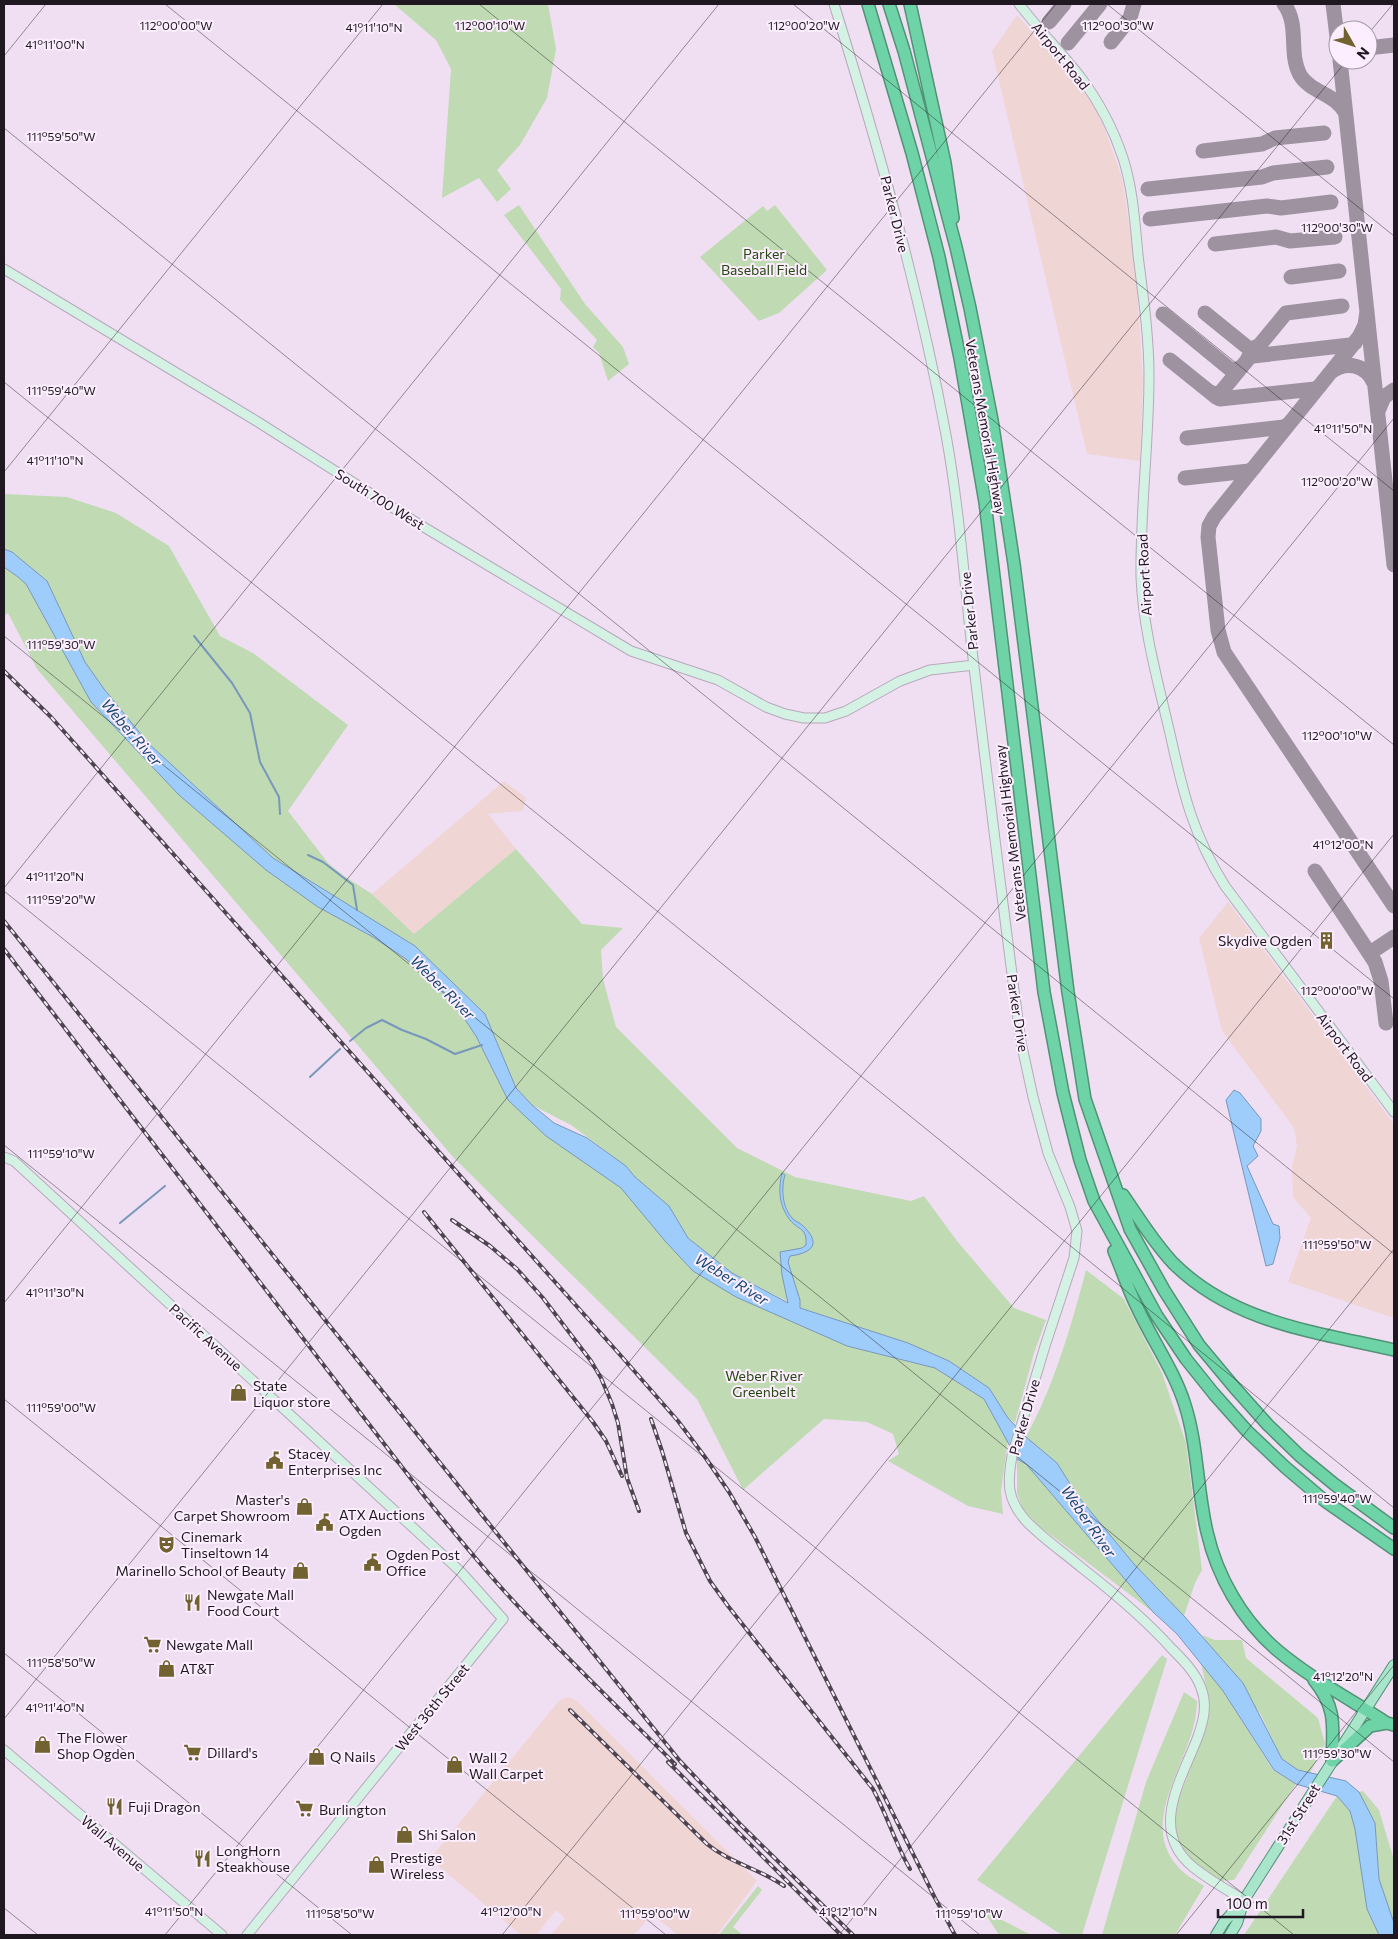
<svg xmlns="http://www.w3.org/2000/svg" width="1398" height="1939" font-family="Commissioner,sans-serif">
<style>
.industrial{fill:#efd5d4}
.green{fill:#c0dab4}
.water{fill:#9ecdfc;stroke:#7897ba}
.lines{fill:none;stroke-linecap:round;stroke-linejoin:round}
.stream{stroke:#7897ba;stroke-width:2}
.taxiway{stroke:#9e92a1;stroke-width:15}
.secondary-casing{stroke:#b8a8bb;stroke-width:11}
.primary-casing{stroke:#529277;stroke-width:12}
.highway-casing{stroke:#529277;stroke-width:14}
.secondary{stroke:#d4f2e4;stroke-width:9}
.primary{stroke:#a8e5ca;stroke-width:10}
.highway{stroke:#6ed3a6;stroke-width:11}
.rail-casing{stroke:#4d444f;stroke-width:4}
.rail{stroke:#fceefe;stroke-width:2;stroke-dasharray:5.5;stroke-linecap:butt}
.ticks{fill:none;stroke:#1f1820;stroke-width:1;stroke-opacity:0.45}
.labels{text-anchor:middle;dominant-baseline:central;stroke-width:4;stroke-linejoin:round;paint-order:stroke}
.street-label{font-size:14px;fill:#1f1820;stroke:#fceefe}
.park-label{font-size:14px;fill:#254710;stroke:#fceefe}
.poi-label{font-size:14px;fill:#1f1820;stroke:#fceefe;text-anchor:start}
.water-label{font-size:15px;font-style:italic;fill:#174874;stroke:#fceefe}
.ticks-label{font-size:12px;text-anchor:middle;fill:#1f1820;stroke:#fceefe;stroke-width:4;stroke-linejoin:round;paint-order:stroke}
</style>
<rect width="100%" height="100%" fill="#f0dff3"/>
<path class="industrial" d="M1017,15L1074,78L1093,105L1104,127L1122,178L1135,261L1143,380L1140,461L1087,454L992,51Z
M504,781L526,798L523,811L488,814L516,849L414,934L372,894Z
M1228,902L1394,1124V1318L1288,1282L1311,1218L1293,1197L1292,1167L1297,1146L1294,1128L1222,1031L1199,938Z
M569,1697L577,1701L757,1881L717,1935H678L652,1914L634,1935H551L565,1918L556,1910L536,1935H521L430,1859L558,1702L562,1699Z"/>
<path class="green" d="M394,4H548L556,49L547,98L520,145L497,170L511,189L497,202L479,178L442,198L451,69L436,40Z
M519,205L585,304L623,347L629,364L608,381L599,353L593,347L597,340L560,300L561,289L504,215Z
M775,205L827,270L779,313L759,321L700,257L763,206L767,211Z
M4,494L67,497L116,513L169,546L220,636L253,653L348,725L288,811L328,863L344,876L372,894L414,934L516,849L582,924L623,928L601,950L603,979L616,1027L737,1148L795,1177L911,1201L924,1196L957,1241L1014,1308L1046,1320L1034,1353L1015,1423L1008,1418L989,1388L949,1361L908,1343L800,1308L732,1273L688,1238L669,1206L635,1177L626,1166L571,1125L532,1105L516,1088L485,1014L415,946L273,858L148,743L104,689L85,662L47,581L12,552L4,549Z
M4,567L18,577L26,584L91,702L179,795L266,870L318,907L373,937L406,959L454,1003L476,1036L508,1100L565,1147L622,1188L665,1241L693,1271L847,1346L935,1368L984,1399L1008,1440L1001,1491L1003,1514L968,1506L888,1461L899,1454L893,1434L867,1422L824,1419L743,1490L697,1399L453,1157L37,669L8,613L4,616Z
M1086,1270L1124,1299L1162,1373L1186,1443L1202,1570L1195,1583L1184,1616L1134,1564L1077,1495L1057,1463L1026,1437C1054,1386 1071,1327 1086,1270Z
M1017,1459L1026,1464L1153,1612L1039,1526L1023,1510L1017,1493Z
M1202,1635L1215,1640H1242L1246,1658L1318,1718L1325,1744L1310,1773L1298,1770L1282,1759L1261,1715Z
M1162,1655L1167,1659L1082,1935H1062L977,1880Z
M1201,1662L1223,1691L1273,1770L1296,1784L1234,1880L1219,1881L1196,1866L1179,1848L1174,1833V1812L1206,1727L1210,1706Z
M1184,1692L1197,1701C1197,1707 1196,1714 1195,1720C1186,1767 1138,1824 1179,1868C1185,1875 1196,1880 1204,1886L1175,1935H1102L1146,1782Z
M1363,1791L1379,1810L1394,1860V1923L1379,1879L1375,1823L1359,1792Z
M1337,1796L1350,1811L1355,1829L1367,1909L1379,1935H1244Z
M758,1886L762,1890L733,1927L743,1935H719Z
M983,1910L1031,1935H999Z"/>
<path class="water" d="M4,549L12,552L47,581L85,662L104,689L148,743L273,858L415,946L485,1014L516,1088L532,1105L554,1123L587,1138L626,1166L635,1177L669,1206L688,1238L732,1273L788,1303L782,1275L780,1252L802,1248L806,1245C807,1227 799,1231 790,1220C779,1206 778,1190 782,1173L785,1175C781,1188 782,1208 793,1219C795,1221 800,1223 802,1225C822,1243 813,1253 790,1256L788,1262L800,1300V1308L908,1343L949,1361L989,1388L1008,1418L1026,1437L1057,1463L1077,1495L1134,1564L1184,1616L1243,1683L1282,1759L1298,1770L1346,1781L1359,1792L1375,1823L1379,1879L1394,1923V1935H1379L1367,1909L1355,1829L1350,1811L1337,1796L1296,1784L1274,1770L1223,1691L1177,1634L1153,1612L1026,1464L1017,1459L984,1399L935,1368L847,1346L736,1297L693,1271L665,1241L621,1188L546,1136L508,1100L476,1036L454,1003L406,959L373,937L318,907L266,870L179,795L91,702L26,584L18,577L4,567Z
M1234,1090L1240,1093L1261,1119V1131L1253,1146L1258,1156L1247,1166L1273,1224L1279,1226L1280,1238L1273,1264L1266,1266L1226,1100Z"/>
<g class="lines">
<path class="stream" d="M194,636L232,683L250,713L260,762L279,797L280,814
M308,855L323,862L353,885L357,910
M350,1041L366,1028L382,1020L402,1030L426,1039L455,1054L482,1045
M310,1077L340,1049
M120,1223L165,1186"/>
<path class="taxiway" d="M1284,4C1300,25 1288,53 1300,75C1310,92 1335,94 1345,112
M1333,4L1338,45
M1049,22L1064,4
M1111,42L1130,18L1134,4
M1068,43L1100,4
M1368,48L1394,45
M1340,60L1394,565
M1203,151L1262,144L1275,138L1324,133
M1148,189L1262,177L1273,173L1327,167
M1150,219L1267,206L1281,208L1331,202
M1215,244L1276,237L1290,241L1335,237
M1291,277L1339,271
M1367,311L1365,325L1359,337L1214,517L1209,526L1208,537L1218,630L1224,652L1394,906
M1205,313L1247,347L1252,349L1258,346
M1163,314L1230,369L1236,370L1241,367
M1248,358L1253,356L1350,345L1355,343
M1170,360L1216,397L1220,399L1315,389L1320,386
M1331,372C1347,360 1366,365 1374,383
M1210,392L1215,394L1221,392L1286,313L1342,306
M1378,411L1384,397L1394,390
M1187,438L1284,427L1289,424
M1185,478L1249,471L1254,468
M1315,871L1375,962L1381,981L1386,1023
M1370,953L1394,937"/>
<defs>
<path id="secondary" d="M834,4C878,146 919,289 946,435C960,512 965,590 974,667C989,792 1004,917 1021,1042L1033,1097L1048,1153L1070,1207L1077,1231L1074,1258L1045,1346L1012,1456C1007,1484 1007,1500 1027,1522C1044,1539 1064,1553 1082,1568C1114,1593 1145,1619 1172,1649C1183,1660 1196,1673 1201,1688C1208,1705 1203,1723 1197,1739C1180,1782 1149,1831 1193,1867C1209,1880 1227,1890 1244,1900
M1019,4C1039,30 1062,53 1082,79C1099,102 1114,131 1123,158C1133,189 1135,223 1138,255C1143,295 1149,336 1149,376C1149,443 1140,510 1141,577C1143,631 1159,685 1171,738C1183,793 1194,837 1225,886L1394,1112
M4,269L258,422L417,523L631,651L718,680L766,707L785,714L804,718H825L846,711L900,681L930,670L974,665
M4,1157L14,1161L445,1557L462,1573L503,1619L247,1935
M4,1750L222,1935"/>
<path id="primary" d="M1216,1935L1224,1922L1244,1900L1394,1665
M1230,1935L1237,1923L1243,1903"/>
<path id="highway" d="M868,4L912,153L939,257L960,358L985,502L1044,992L1063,1093L1080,1160L1094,1201L1157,1316L1186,1359L1214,1394L1247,1431L1285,1467L1325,1501L1394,1549
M889,4L904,51L956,247L970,308L992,420L1014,564L1068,992L1085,1099L1130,1229L1164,1290L1199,1345L1234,1387L1268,1425L1300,1456L1334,1484L1394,1528
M910,4L945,163L953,218
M1123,1195C1139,1218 1154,1243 1173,1263C1233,1323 1316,1332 1394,1350
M1114,1251C1122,1270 1128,1289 1137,1307C1152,1340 1174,1370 1185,1405C1198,1446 1197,1490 1207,1532C1217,1576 1242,1620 1277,1650C1310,1678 1350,1699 1387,1723L1394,1725
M1314,1680C1337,1708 1333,1727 1332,1761
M1332,1761L1370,1726L1387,1723"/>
</defs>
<use href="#secondary" class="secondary-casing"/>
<use href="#primary" class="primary-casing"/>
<use href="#highway" class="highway-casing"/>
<use href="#secondary" class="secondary"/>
<use href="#primary" class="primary"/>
<use href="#highway" class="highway"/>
<defs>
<path id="rail" d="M4,671L51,717L622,1357L678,1421L705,1457L729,1492L755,1537L935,1898L955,1935
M4,921L680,1761L740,1824L853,1935
M4,949L425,1497C451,1529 478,1562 506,1593C560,1652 618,1707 675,1764
M424,1212L593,1422L606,1441L622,1476
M452,1220L490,1246L517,1269L543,1298L591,1361L601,1378L612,1404L618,1423L627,1478L639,1511
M651,1419L662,1451L686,1533L710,1581L728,1606L873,1789C887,1815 895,1843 910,1869
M570,1710L707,1844C730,1863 760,1869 784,1886
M668,1762L841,1935"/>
</defs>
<use href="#rail" class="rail-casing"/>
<use href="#rail" class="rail"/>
</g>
<path class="ticks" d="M165,4L1394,999M479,4L1394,745M793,4L1394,491M1107,4L1394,236M1368,34L1393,4M4,56L46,4M4,128L1394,1254M4,382L1394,1508M4,472L383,4M4,636L1394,1762M4,888L719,4M4,891L1294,1935M4,1145L980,1935M4,1303L1056,4M4,1399L666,1935M4,1653L352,1935M4,1719L1347,60M4,1908L38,1935M165,1935L1394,418M502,1935L1394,834M839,1935L1394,1249M1176,1935L1394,1665"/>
<defs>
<symbol id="building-bare" viewBox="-9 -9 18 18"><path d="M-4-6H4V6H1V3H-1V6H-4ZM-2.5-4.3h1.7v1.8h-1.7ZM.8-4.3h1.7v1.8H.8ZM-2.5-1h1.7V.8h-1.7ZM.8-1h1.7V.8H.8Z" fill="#71622f" stroke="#fceefe" stroke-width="2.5" paint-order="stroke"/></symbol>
<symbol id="shop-bare" viewBox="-9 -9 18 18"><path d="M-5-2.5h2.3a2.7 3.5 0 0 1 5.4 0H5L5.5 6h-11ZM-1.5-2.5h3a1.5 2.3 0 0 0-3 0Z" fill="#71622f" stroke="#fceefe" stroke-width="2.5" paint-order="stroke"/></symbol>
<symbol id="civic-bare" viewBox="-9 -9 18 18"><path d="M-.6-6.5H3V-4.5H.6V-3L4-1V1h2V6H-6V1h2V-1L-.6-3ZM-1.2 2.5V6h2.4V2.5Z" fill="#71622f" stroke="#fceefe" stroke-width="2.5" paint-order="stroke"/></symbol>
<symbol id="theatre-bare" viewBox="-9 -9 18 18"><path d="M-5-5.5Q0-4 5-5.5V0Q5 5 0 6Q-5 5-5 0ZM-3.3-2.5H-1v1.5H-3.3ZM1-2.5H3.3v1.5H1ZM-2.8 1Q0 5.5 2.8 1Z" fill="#71622f" stroke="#fceefe" stroke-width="2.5" paint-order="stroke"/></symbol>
<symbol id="restaurant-bare" viewBox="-9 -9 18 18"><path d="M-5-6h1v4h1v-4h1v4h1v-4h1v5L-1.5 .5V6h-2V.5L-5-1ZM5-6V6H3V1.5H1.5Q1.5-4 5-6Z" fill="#71622f" stroke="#fceefe" stroke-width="2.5" paint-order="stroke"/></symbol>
<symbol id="supermarket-bare" viewBox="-9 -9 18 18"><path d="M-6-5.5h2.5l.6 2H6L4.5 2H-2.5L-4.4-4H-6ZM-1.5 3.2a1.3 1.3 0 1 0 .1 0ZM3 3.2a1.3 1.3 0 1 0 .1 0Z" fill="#71622f" stroke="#fceefe" stroke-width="2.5" paint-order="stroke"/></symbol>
</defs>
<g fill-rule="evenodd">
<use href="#building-bare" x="1314" y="928" width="25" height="25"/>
<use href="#shop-bare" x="226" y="1380" width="25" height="25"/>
<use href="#civic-bare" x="262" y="1448" width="25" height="25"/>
<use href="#shop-bare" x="292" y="1494" width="25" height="25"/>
<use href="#civic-bare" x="312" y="1510" width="25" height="25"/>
<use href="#theatre-bare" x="154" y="1532" width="25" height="25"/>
<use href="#civic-bare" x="360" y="1550" width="25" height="25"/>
<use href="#shop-bare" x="288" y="1558" width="25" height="25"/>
<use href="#restaurant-bare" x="180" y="1590" width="25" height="25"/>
<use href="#supermarket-bare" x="140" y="1632" width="25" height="25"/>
<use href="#shop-bare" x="154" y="1656" width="25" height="25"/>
<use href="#shop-bare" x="30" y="1732" width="25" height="25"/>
<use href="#supermarket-bare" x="180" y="1740" width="25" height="25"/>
<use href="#shop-bare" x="304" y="1744" width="25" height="25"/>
<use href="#shop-bare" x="442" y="1752" width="25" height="25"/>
<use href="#restaurant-bare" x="102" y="1794" width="25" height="25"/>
<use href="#supermarket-bare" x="292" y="1796" width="25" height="25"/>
<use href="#shop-bare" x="392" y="1822" width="25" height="25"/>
<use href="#restaurant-bare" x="190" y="1846" width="25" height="25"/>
<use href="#shop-bare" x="364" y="1852" width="25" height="25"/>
</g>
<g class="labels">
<g class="street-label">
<text transform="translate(1061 56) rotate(51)">Airport Road</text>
<text transform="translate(895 214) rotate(76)">Parker Drive</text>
<text transform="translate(986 427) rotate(80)">Veterans Memorial Highway</text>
<text transform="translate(380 499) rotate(32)">South 700 West</text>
<text transform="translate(1144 575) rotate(-93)">Airport Road</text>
<text transform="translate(969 611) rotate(-96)">Parker Drive</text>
<text transform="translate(1010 833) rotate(-97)">Veterans Memorial Highway</text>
<text transform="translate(1018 1013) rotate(81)">Parker Drive</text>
<text transform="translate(1345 1047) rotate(53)">Airport Road</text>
<text transform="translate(206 1337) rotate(42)">Pacific Avenue</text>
<text transform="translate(1024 1417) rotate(-74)">Parker Drive</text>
<text transform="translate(432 1707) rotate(-51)">West 36th Street</text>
<text transform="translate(1298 1814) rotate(-58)">31st Street</text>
<text transform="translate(113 1843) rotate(40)">Wall Avenue</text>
</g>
<g class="park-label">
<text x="764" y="253">Parker<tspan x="764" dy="16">Baseball Field</tspan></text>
<text x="764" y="1375">Weber River<tspan x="764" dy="16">Greenbelt</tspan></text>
</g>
<g class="poi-label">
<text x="1312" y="940" text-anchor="end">Skydive Ogden</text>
<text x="253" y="1385">State<tspan x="253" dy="16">Liquor store</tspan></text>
<text x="288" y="1453">Stacey<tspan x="288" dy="16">Enterprises Inc</tspan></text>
<text x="290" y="1499" text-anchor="end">Master's<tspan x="290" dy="16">Carpet Showroom</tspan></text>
<text x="339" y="1514">ATX Auctions<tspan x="339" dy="16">Ogden</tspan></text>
<text x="181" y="1536">Cinemark<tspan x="181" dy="16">Tinseltown 14</tspan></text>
<text x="386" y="1554">Ogden Post<tspan x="386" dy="16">Office</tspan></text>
<text x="286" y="1570" text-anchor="end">Marinello School of Beauty</text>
<text x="207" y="1594">Newgate Mall<tspan x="207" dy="16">Food Court</tspan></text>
<text x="166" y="1644">Newgate Mall</text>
<text x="180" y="1668">AT&amp;T</text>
<text x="57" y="1737">The Flower<tspan x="57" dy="16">Shop Ogden</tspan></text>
<text x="207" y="1752">Dillard's</text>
<text x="330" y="1756">Q Nails</text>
<text x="469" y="1757">Wall 2<tspan x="469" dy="16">Wall Carpet</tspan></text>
<text x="128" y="1806">Fuji Dragon</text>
<text x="319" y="1809">Burlington</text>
<text x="418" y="1834">Shi Salon</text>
<text x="216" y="1850">LongHorn<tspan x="216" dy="16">Steakhouse</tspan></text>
<text x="390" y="1857">Prestige<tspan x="390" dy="16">Wireless</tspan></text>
</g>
<g class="water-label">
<text transform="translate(132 732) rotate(49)">Weber River</text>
<text transform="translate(443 987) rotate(45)">Weber River</text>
<text transform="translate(732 1279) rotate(32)">Weber River</text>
<text transform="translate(1089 1521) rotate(55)">Weber River</text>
</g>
</g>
<g class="ticks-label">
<text x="804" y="30">112°00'20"W</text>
<text x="176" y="30">112°00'00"W</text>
<text x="490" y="30">112°00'10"W</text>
<text x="1118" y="30">112°00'30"W</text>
<text x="374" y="32">41°11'10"N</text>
<text x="55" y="49">41°11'00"N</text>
<text x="61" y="141">111°59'50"W</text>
<text x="1337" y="232">112°00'30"W</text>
<text x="61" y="395">111°59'40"W</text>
<text x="1343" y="433">41°11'50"N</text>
<text x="55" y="465">41°11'10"N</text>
<text x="1337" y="486">112°00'20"W</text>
<text x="61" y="649">111°59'30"W</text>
<text x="1337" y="740">112°00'10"W</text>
<text x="1343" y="849">41°12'00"N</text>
<text x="55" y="881">41°11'20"N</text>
<text x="61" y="904">111°59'20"W</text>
<text x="1337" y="995">112°00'00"W</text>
<text x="61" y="1158">111°59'10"W</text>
<text x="1337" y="1249">111°59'50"W</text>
<text x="55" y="1297">41°11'30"N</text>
<text x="61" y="1412">111°59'00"W</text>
<text x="1337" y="1503">111°59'40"W</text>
<text x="61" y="1667">111°58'50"W</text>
<text x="1343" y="1681">41°12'20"N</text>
<text x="55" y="1712">41°11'40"N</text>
<text x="1337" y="1758">111°59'30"W</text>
<text x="174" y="1916">41°11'50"N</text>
<text x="511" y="1916">41°12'00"N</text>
<text x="848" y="1916">41°12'10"N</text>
<text x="340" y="1918">111°58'50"W</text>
<text x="655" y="1918">111°59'00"W</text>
<text x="969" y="1918">111°59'10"W</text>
</g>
<rect width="1398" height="1939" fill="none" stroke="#1f1820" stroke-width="10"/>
<g transform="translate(1353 45) rotate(129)"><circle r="24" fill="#fceefe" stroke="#a498a5"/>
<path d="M0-4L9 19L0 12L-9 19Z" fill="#71622f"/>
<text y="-8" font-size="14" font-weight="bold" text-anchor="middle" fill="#1f1820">N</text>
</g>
<path d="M1218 1909v8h85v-8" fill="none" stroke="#1f1820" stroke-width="2.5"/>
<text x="1226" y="1909" font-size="15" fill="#1f1820" stroke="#fceefe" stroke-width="4" paint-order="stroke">100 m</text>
</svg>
